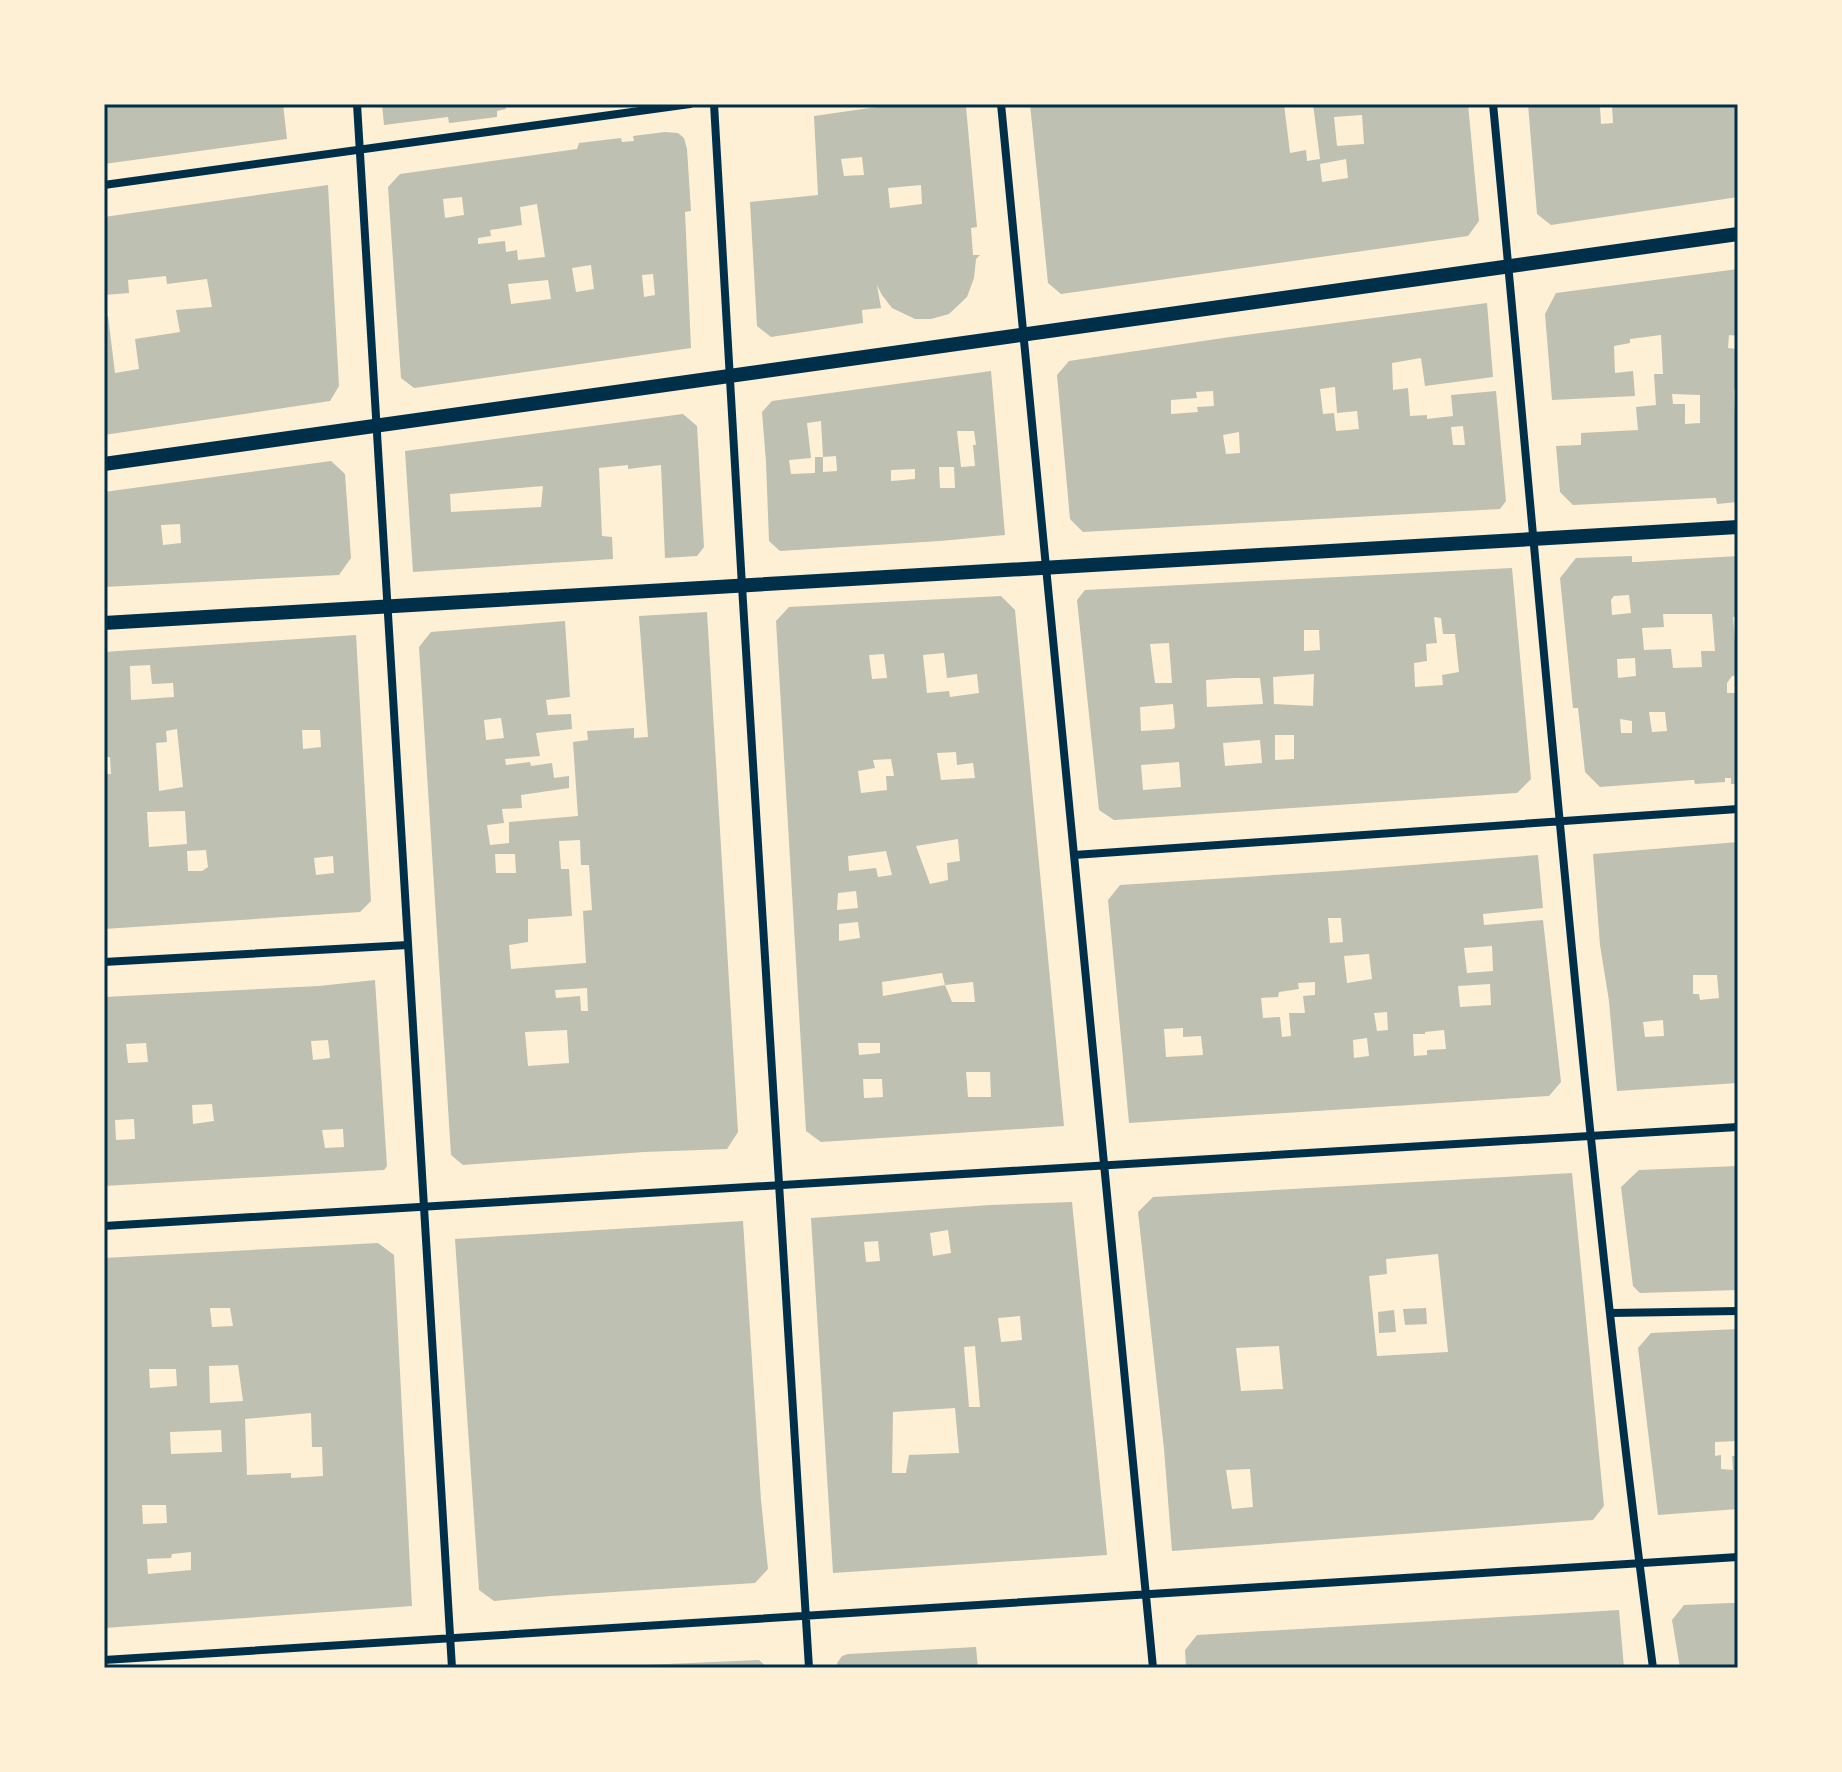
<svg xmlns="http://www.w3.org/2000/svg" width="1842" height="1772" font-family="'Public Sans',sans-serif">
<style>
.building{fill:#bec0b2;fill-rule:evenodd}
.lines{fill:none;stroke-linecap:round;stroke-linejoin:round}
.minor{stroke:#003049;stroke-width:8}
.tertiary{stroke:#003049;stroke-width:14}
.neatline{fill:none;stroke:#003049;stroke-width:3}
</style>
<rect width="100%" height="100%" fill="#fdf0d5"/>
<path class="building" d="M104,104H283L287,139L104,164Z
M382,104H505L506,109L497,111V117L450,123H449L448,117L384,125Z
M898,104H962L966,107L977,227L971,228L973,255H980L976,259L974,278L967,297L949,314L931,319H915L892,308L882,295L877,285L881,308L862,310L863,323L771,337L757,326L750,202L818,195L814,116ZM862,157L864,175L844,176L841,159ZM921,185L922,204L890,208L888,188Z
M1030,104H1284L1290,153L1306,150L1307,161L1320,159L1313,104H1468L1479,221L1468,236L1061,294L1048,283ZM1362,115L1364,144L1337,146L1334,117ZM1346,159L1348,178L1322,182L1320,164Z
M1528,104H1738V197L1551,225L1537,214ZM1612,106L1613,123L1601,124L1600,107Z
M665,132L678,133L684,138L687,149L691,211L685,212L691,348L414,388L401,378L388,187L400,174L577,149L579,143L621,138L622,142L634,141L633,136ZM462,197L464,215L445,218L443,199ZM537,204L545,257L518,260L517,250L506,252L505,241L478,244V238L491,236L490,230L522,225L520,207ZM591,265L594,289L576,292L572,268ZM653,274L655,295L644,297L642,275ZM548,280L551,299L511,304L508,284Z
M328,185L339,386L330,401L104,435V317L108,316L115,373L139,369L135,339L180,332L176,310L212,307L207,279L167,284L166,276L128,280L129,293L104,295V217Z
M1738,269V336L1729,335L1728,348L1738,349V390H1734L1735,416H1738V502L1717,504L1716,498H1712L1573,505L1560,492L1556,446L1581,445V433L1638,430L1636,407L1656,405L1654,374H1663L1661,335L1630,339V343L1614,346L1615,373L1633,371L1635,396L1552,400L1545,314L1556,293ZM1672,394L1700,395V423L1685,424V404H1673Z
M1487,303L1493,377L1425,386L1421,358L1392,363L1393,390L1408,388L1410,416L1427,415V419L1453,416L1451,395L1496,391L1506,501L1500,509L1083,532L1070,519L1057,375L1069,361L1230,337ZM1335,387L1337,413L1357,411L1359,429L1336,431L1334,413L1323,414L1320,389ZM1213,391L1214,406L1197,407L1198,412L1171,414V400L1197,398L1196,392ZM1463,426L1465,445H1453L1451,427ZM1239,432L1240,453L1226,454L1223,435Z
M991,371L1005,535L940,541L780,551L769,541L766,462L762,412L772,401ZM821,421L823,457L836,456L837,471L823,472V457H815V473L791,474L789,460L811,458L807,423ZM957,431H974L976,445H973L975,466L961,467ZM939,467H954L955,488H940ZM915,469V479L891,481V470Z
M683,414L697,426L704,547L697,556L665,558L661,465L628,469V465L599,468L602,536L612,537L613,559L413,572L405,451ZM543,486L541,507L451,512L450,494Z
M331,461L345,474L351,558L339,575L104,587V492ZM180,524L181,543L163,545L161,525Z
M1632,556V562H1636L1738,556V617H1733L1736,653H1738V675L1732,676L1727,683V693H1738V784H1731V778H1725V782L1695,784L1694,780H1692L1600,787L1585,772L1578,708H1573L1560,578L1576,558ZM1629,595L1631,613L1612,615L1611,600L1614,596ZM1663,614H1712L1715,651H1701L1702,667L1673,668L1671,649L1644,650L1642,628L1664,627ZM1635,658L1636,676L1618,678L1617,659ZM1649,712H1665L1667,731L1652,732ZM1620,719L1632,721V733H1621Z
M1512,568L1531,779L1517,793L1114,820L1099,810L1077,600L1085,590ZM1434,617L1441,618L1443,634H1455L1459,672L1442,675L1443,685L1415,687L1414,663L1427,661L1426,644L1437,643ZM1304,630H1319L1320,650L1304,651ZM1169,643L1172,683H1155L1150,644ZM1314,674L1313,706L1274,704L1273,677ZM1235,678H1260L1263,704L1207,707L1206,680ZM1173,704L1175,727L1173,729L1141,731L1140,707ZM1275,735H1294V759L1275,760ZM1260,740L1262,763L1225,766L1223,743ZM1179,762L1181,787L1143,790L1141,765Z
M1001,596L1015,610L1064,1126L821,1142L806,1131L776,621L789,607ZM944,653L947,678L977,674L979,693L950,697L949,691L927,693L923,655ZM884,654L887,678L872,679L869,655ZM956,752L957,765L973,763L975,778L941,780L937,753ZM891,759L894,776H886L887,790L861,793L858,771L875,768L873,760ZM958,839L960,861L947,863L948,880L930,884L916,846ZM886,851L892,875L878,877L876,868L849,871L848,856ZM856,891L858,908L837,910L838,893ZM858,922L860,938L839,941V924ZM942,973L945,985L973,982L975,1002H952L945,985L883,996L882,982ZM858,1043H880V1053L859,1055ZM966,1072H990L991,1097H968ZM863,1079H882L883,1097L864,1098Z
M707,612L738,1132L727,1149L644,1152L463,1165L451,1155L419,647L431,632L565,621L570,697L546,700L548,715L571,714L572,729L536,733L540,756L505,759L506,765L530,762L531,766L552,763L554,778L569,776V788L521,795L522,808L502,809L504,823L487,825L490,845L509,843V822L578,816L573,742L588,740L587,731L634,728V738L648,737L639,616ZM501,718L504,738L486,740L484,720ZM580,840L581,865H589L592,910L583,911L586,963L511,969L509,945L528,942V919L572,916L569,869H561L559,841ZM495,854H515L516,873H496ZM587,988L588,1011H581L580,996L556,998L555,990ZM567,1030L569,1063L528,1066L525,1032Z
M356,635L371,901L360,912L104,929V774H111L110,757H104V652ZM150,665L152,684L173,683L174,697L131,700L130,666ZM177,729L183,787L159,791L156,743L167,742L166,731ZM302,730H320L321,747L303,749ZM185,811L187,844L149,847L147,812ZM206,850L208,867L202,871H188L187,851ZM333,856L334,873L316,875L314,858Z
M1738,842V1083L1617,1091L1609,1001L1600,945L1593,854ZM1693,975H1717L1719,998L1700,1000L1699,994H1693ZM1663,1020L1664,1036L1645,1037L1643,1022Z
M1538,855L1543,908L1483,914L1484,925L1543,920L1561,1082L1549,1096L1129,1123L1108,900L1120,885L1337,871ZM1328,918H1341L1343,942L1330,943ZM1492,946L1493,971L1467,973L1464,948ZM1369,954L1372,979L1347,983L1344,956ZM1315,982V995L1303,996L1305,1013H1289L1291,1036L1282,1037L1280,1017L1263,1018L1261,998L1278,997L1279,992L1299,989L1298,983ZM1490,984L1491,1005L1460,1007L1458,986ZM1387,1012L1388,1030L1377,1031L1374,1013ZM1183,1028V1037L1201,1036L1203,1055L1166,1057L1164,1029ZM1444,1030L1446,1049L1427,1050V1055L1414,1056L1413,1034H1425V1032ZM1367,1038L1369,1056L1354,1058L1353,1040Z
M375,980L387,1166L384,1170L104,1186V997L319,986ZM328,1040L330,1058L313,1060L311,1041ZM146,1043L148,1062L128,1063L126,1044ZM212,1104L214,1121L193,1124L192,1105ZM134,1119L135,1139L116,1140L115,1120ZM343,1129L344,1147L325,1148L322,1130Z
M1738,1166V1290L1640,1293L1633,1286L1621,1187L1639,1170Z
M1572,1173L1604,1506L1593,1520L1172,1551L1164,1449L1138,1212L1153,1197ZM1438,1254L1448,1352L1377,1356L1369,1276L1387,1274L1386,1259ZM1279,1346L1283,1389L1241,1391L1236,1348ZM1250,1469L1253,1507L1232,1509L1226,1470Z
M1072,1202L1107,1555L833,1573L811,1218L990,1205ZM948,1230L951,1253L933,1256L930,1233ZM878,1241L880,1261L866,1262L864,1242ZM1020,1316L1022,1340L1001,1342L998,1318ZM975,1346L980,1407H969L964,1347ZM955,1408L959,1453L909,1455L906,1473H892L893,1412Z
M743,1221L761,1500L768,1569L755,1583L551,1596L494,1601L479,1590L455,1239Z
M378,1243L394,1255L412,1606L104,1628V1258ZM210,1308H230L233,1326L212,1327ZM238,1365L243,1401L210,1403L209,1366ZM149,1369H176L177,1386L150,1388ZM311,1413L312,1447H322L323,1476L291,1478V1473L247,1475L245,1419ZM221,1430L222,1452L171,1454L170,1432ZM142,1505H166L167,1523L143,1524ZM191,1552V1570L148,1574L147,1559L171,1558L172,1554Z
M1426,1308L1427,1324L1405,1325L1403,1309Z
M1394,1310L1396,1332L1379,1333L1378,1312Z
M1738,1329V1441L1715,1442V1456L1721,1455V1469L1733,1470L1732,1456H1738V1509L1658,1515L1638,1348L1651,1333Z
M1730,1603H1738V1668H1680L1672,1620L1684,1605Z
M1619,1610L1624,1668H1186L1185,1650L1197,1635Z
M976,1647L978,1668H838L837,1663L842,1656L848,1654Z
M759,1660L768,1668H644V1665Z"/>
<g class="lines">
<path class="minor" d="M357,104L452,1668
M714,104L742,586L809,1668
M1001,104L1153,1668
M1493,104C1543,626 1584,1148 1653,1668
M104,185L690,104
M1074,855L1738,809
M104,962L408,945
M104,1226L1738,1127
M1611,1313L1738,1311
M104,1660L1738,1557"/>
<path class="tertiary" d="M104,464L1738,234
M104,623L1738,527"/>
</g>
<rect width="1842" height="1772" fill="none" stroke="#fdf0d5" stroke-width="212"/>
<rect x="106" y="106" width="1630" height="1560" class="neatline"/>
</svg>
